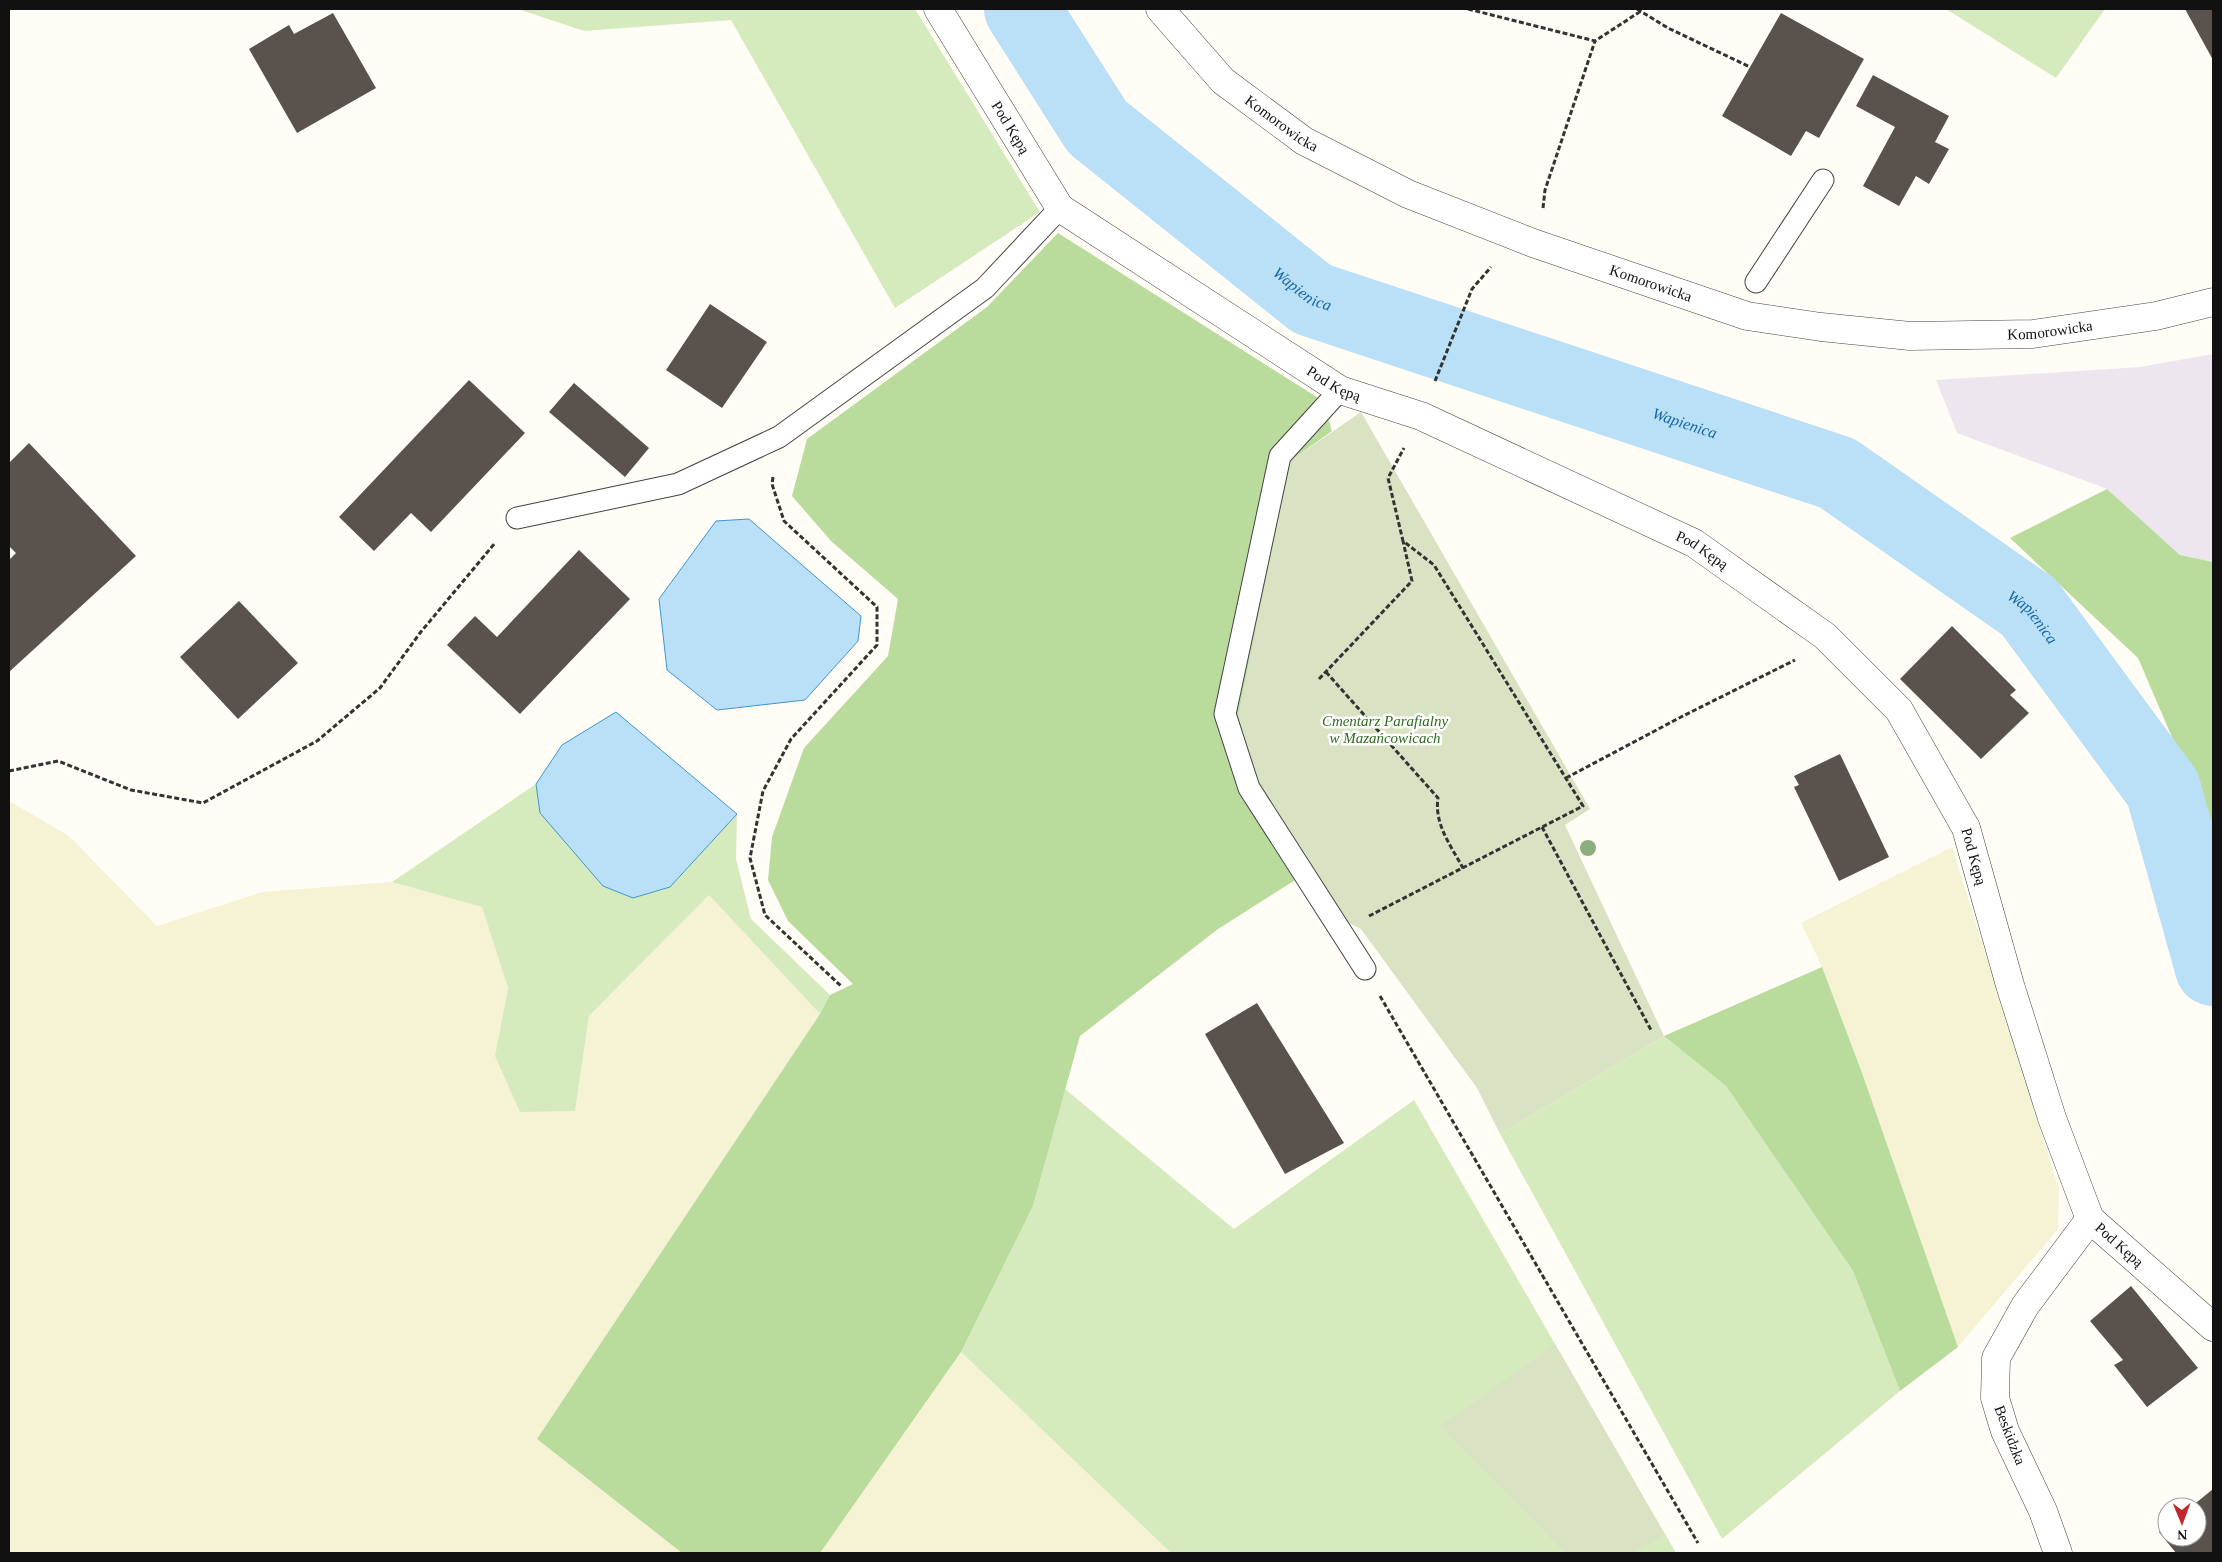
<svg xmlns="http://www.w3.org/2000/svg" width="2222" height="1562" font-family="'Times New Roman',serif">
<style>
.industrial{fill:#eee6ef}
.farmland{fill:#f6f3d4}
.green{fill:#d5ebbd}
.forest{fill:#b9dc9c}
.cemetery{fill:#d9e3c4}
.water{fill:#b9e0f7;stroke:#3f96cf}
.lines{fill:none;stroke-linecap:round;stroke-linejoin:round}
.river{stroke:#b9e0f7;stroke-width:76}
.building{fill:#5a524d}
.service-casing{stroke:#444;stroke-width:23}
.minor-casing{stroke:#444;stroke-width:29}
.tertiary-casing{stroke:#444;stroke-width:29}
.path{stroke:#333;stroke-width:3;stroke-dasharray:5 2.5;stroke-linecap:butt}
.service{stroke:#fff;stroke-width:21}
.minor{stroke:#fff;stroke-width:28}
.tertiary{stroke:#fff;stroke-width:28}
.tree{fill:#8dad7f}
.labels{text-anchor:middle;dominant-baseline:central;stroke-width:5;stroke-linejoin:round;paint-order:stroke}
.street-label{font-size:15px;fill:#111;stroke:#fff}
.park-label{font-size:15px;font-style:italic;fill:#2f6b1f;stroke:#fff}
.water-label{font-size:16px;font-style:italic;fill:#1768a6;stroke:#fff}
</style>
<rect width="100%" height="100%" fill="#fffdf5"/>
<path class="industrial" d="M2213,354V562L2180,555L2107,489L1957,433L1936,380L2140,367Z"/>
<path class="farmland" d="M11,802L69,836L157,926L262,892L392,882L482,907L508,988L495,1056L575,1110L589,1016L709,895L820,1014L537,1439L682,1553H9V805Z
M1952,847L2059,1189L2058,1229L1958,1347L1861,1070L1822,967L1801,923Z
M961,1352L1171,1553H820Z"/>
<path class="green" d="M518,9H915L1040,212L895,308L731,20L584,31Z
M1946,9H2105L2056,78Z
M536,784L540,814L670,887L737,814L736,859L751,919L830,995L820,1014L709,895L589,1016L575,1111L520,1112L495,1056L508,988L482,907L392,882Z
M1664,1036L1726,1086L1853,1271L1900,1391L1722,1539L1500,1134Z
M1065,1089L1234,1229L1414,1100L1676,1553H1171L961,1352L1033,1206Z"/>
<path class="forest" d="M1058,233L1323,401L1332,431L1290,461L1311,870L1218,929L1080,1036L1033,1206L961,1352L820,1553H682L537,1439L820,1014L830,995L853,984L788,921L768,880L772,837L804,748L888,656L898,599L831,541L792,496L807,439L987,307Z
M2107,489L2180,555L2213,562V855L2202,807L2138,658L2010,538Z
M1822,967L1861,1070L1958,1347L1900,1391L1853,1271L1726,1086L1664,1036Z"/>
<path class="cemetery" d="M1361,412L1590,809L1565,825L1664,1036L1500,1134L1477,1088L1361,929L1342,920L1256,782L1238,715L1290,461Z
M1555,1344L1665,1535L1632,1553H1565L1440,1426Z"/>
<path class="water" d="M749,519L861,616L858,641L805,700L717,710L667,670L659,599L716,521Z
M616,712L737,814L670,887L633,898L603,886L540,813L536,784L562,745Z"/>
<g class="lines">
<path class="river" id="s1" d="M1022,9L1097,127L1312,299L1837,473L2029,607L2163,789L2213,968"/>
</g>
<path class="building" d="M2185,9H2213V60Z
M333,13L376,88L297,133L249,49L289,25L294,34Z
M1781,13L1864,59L1819,138L1806,131L1791,156L1722,116Z
M1873,75L1949,116L1935,142L1949,149L1929,184L1916,176L1899,206L1863,186L1895,127L1856,106Z
M710,304L767,342L722,408L666,370Z
M469,380L525,433L431,532L411,513L374,551L339,517Z
M574,383L649,448L625,477L549,412Z
M29,443L136,556L9,672V560L16,553L9,546V463Z
M579,550L630,599L520,714L447,645L475,616L497,637Z
M239,601L298,663L238,719L180,657Z
M1952,626L2016,690L2010,695L2029,713L1981,759L1900,679Z
M1840,754L1889,857L1839,881L1794,787L1799,785L1794,776Z
M1257,1003L1344,1143L1285,1174L1205,1034Z
M2131,1286L2198,1368L2147,1407L2114,1365L2123,1360L2090,1321Z
M2213,1489V1553H2176L2159,1532L2167,1526V1537H2197V1507H2191Z"/>
<g class="lines">
<defs>
<path id="service" d="M1756,282L1823,180
M1340,390L1280,456L1225,714L1249,788L1365,969
M517,518L678,484L779,437L985,288L1060,208"/>
<g id="minor">
<path id="s2" d="M938,9L1060,208L1340,390L1421,416L1694,543L1825,636L1899,710L1966,828L2010,985L2052,1118L2090,1219L2213,1327"/>
<path d="M2058,1553L2043,1511L2005,1431L1995,1398L1996,1358L2025,1306L2090,1219"/>
</g>
<g id="tertiary">
<path id="s3" d="M1160,9L1223,81L1304,141L1408,194L1533,243L1747,316L1821,327L1910,336L2033,334L2156,316L2213,302"/>
</g>
</defs>
<use href="#service" class="service-casing"/>
<use href="#minor" class="minor-casing"/>
<use href="#tertiary" class="tertiary-casing"/>
<path class="path" d="M1468,9L1595,41L1641,11V9
M1637,9L1668,28L1750,67
M1543,208L1545,190L1595,41
M1435,381L1472,289L1491,267
M773,477L772,484L784,521L877,607V645L791,739L763,791L750,858L765,915L841,986
M1326,672L1438,798C1434,824 1451,846 1463,868
M1319,679L1412,581L1403,541
M9,771L58,761L131,790L203,803L317,741L380,688L420,633L495,543
M1566,778L1681,717L1795,660
M1542,827L1651,1030
M1369,916L1583,806L1434,565L1403,541L1388,478L1404,448
M1380,996L1698,1543"/>
<use href="#service" class="service"/>
<use href="#minor" class="minor"/>
<use href="#tertiary" class="tertiary"/>
</g>
<circle class="tree" cx="1588" cy="848" r="8"/>
<g class="labels">
<g class="street-label">
<text stroke="none"><textPath href="#s3" startOffset="168">Komorowicka</textPath></text>
<text stroke="none"><textPath href="#s2" startOffset="139">Pod Kępą</textPath></text>
<text stroke="none"><textPath href="#s3" startOffset="572">Komorowicka</textPath></text>
<text stroke="none"><textPath href="#s3" startOffset="978">Komorowicka</textPath></text>
<text stroke="none"><textPath href="#s2" startOffset="559">Pod Kępą</textPath></text>
<text stroke="none"><textPath href="#s2" startOffset="964">Pod Kępą</textPath></text>
<text stroke="none"><textPath href="#s2" startOffset="1384">Pod Kępą</textPath></text>
<text stroke="none"><textPath href="#s2" startOffset="1804">Pod Kępą</textPath></text>
<text transform="translate(2010 1435) rotate(69)">Beskidzka</text>
</g>
<g class="park-label">
<text x="1385" y="721">Cmentarz Parafialny<tspan x="1385" dy="17">w Mazańcowicach</tspan></text>
</g>
<g class="water-label">
<text stroke="none"><textPath href="#s1" startOffset="402">Wapienica</textPath></text>
<text stroke="none"><textPath href="#s1" startOffset="808">Wapienica</textPath></text>
<text stroke="none"><textPath href="#s1" startOffset="1212">Wapienica</textPath></text>
</g>
</g>
<rect width="2222" height="1562" fill="none" stroke="#111111" stroke-width="20"/>
<g transform="translate(2182 1522) rotate(179)"><circle r="24" fill="#ffffff" stroke="#a0a0a0"/>
<path d="M0-4L9 19L0 12L-9 19Z" fill="#c4262e"/>
<text y="-8" font-size="14" font-weight="bold" text-anchor="middle" fill="#111111">N</text>
</g>
</svg>
